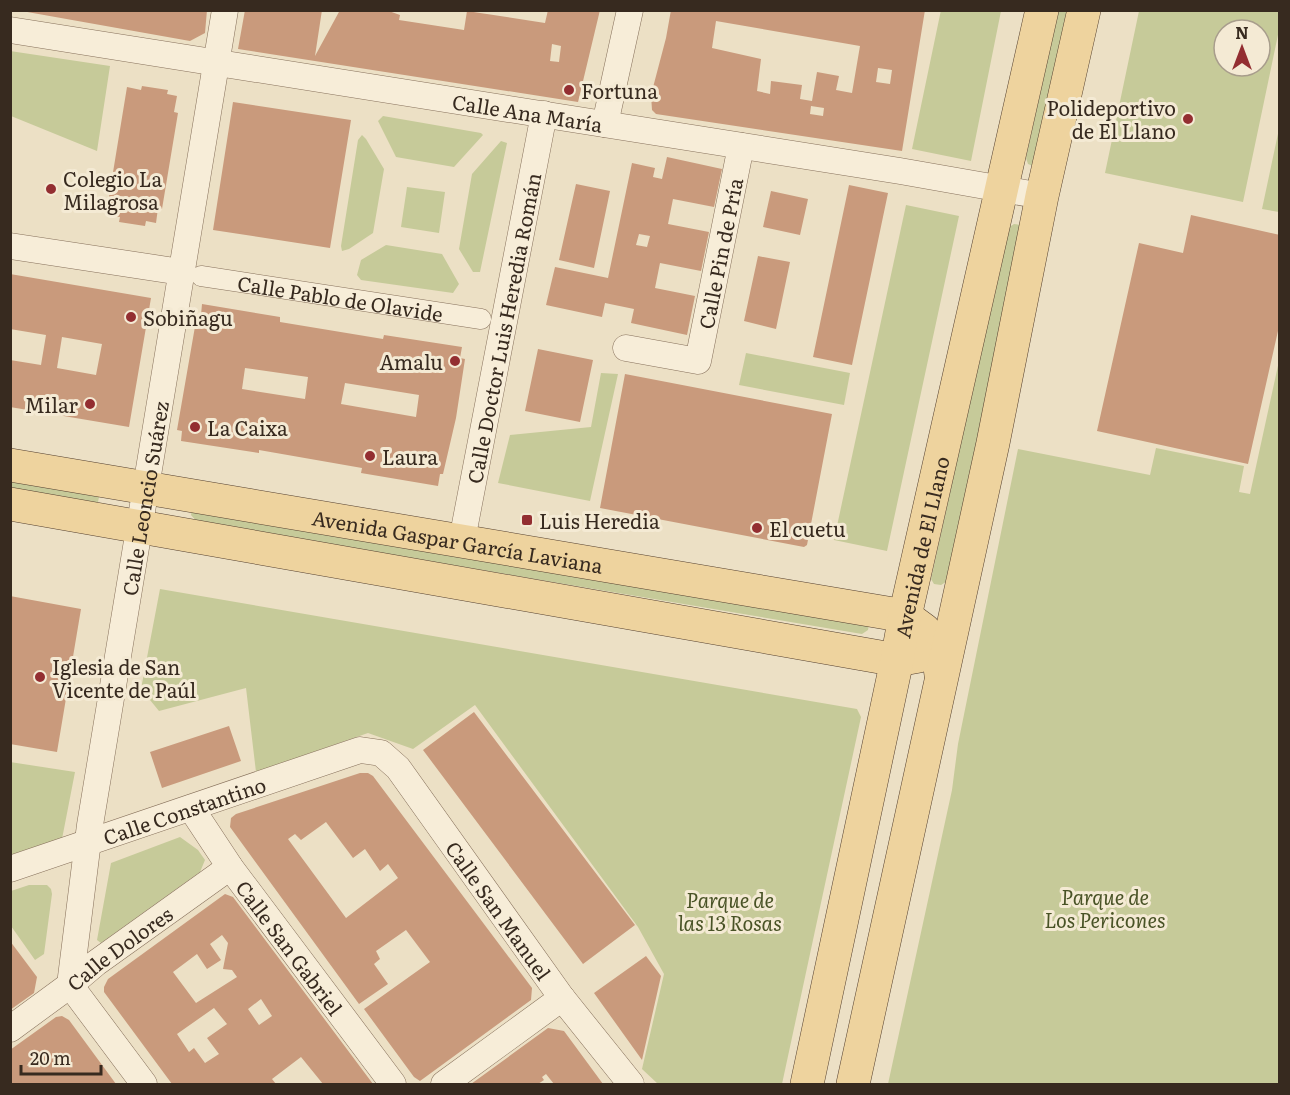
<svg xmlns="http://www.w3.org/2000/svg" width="1290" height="1095" font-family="Literata,serif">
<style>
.green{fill:#c6ca99;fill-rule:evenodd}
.building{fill:#c99a7c;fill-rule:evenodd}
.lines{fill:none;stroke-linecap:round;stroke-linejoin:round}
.pedestrian-casing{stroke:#87715c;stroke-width:21}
.minor-casing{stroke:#87715c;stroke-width:27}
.primary-casing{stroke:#554030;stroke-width:34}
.pedestrian{stroke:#f7edd8;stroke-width:20}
.minor{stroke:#f7edd8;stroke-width:26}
.primary{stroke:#eed39e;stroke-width:33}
.poi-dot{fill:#932e31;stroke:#f4ead4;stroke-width:2}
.labels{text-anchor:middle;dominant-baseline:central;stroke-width:6;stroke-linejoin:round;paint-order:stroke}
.poi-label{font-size:20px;fill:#372a1f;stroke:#f4ead4;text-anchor:start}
.street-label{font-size:20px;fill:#372a1f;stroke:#f4ead4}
.park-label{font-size:20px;font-style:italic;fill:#495326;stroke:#f4ead4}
</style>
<rect width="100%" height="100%" fill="#ece0c5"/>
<path class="green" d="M941,10L1001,11L971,161L912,149Z
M1058,11H1070L1033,166L1028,164L1026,158Z
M1139,11H1279V30L1243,202L1105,173ZM1224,30H1260V66H1224Z
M10,51L110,66L97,151L11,116Z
M383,116L481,133L483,135L454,167L396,157L378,121Z
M1279,129H1280L1279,212L1262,209Z
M362,135L366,139L384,169L373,233L349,249L342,251L341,246L358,140Z
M501,141L507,143L480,272H473L459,249L472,174Z
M407,187L445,192L439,233L401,227Z
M906,205L959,216L887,551L834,540Z
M1014,224L1021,225L1024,231L946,582L941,585L934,584L931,579L1008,228Z
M386,245L442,254L459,284L453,293L361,280L357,275L361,260Z
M746,353L850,373L844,405L739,385Z
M1279,361V1084H888L952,790L958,744L1018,449L1150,475L1156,448L1244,466L1239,492L1250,494Z
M601,373L618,374L590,501L498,483L510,435L591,427Z
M10,477L99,497L98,502L92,504L11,490Z
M192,510L869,625L868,630L862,634L197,522L191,515Z
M160,589L857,709L861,717L782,1084H658L642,1069L664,974L638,927L475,705L413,749L368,733L256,772L246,688L159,711L141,689Z
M10,762L75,772L62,839L10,857Z
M180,837L198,850L205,860L200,872L101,943L97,940L111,863Z
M29,885H47L51,889L52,894L44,954L35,960L11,926V891Z"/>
<path class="building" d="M16,10H207L205,33L190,41Z
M245,10H322L315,56L340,10H386L400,15L399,20L464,30L467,11L545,23L548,10H600L578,102L238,49ZM552,44L561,46L559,62L550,61Z
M671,10H925L902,151L656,114L652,110L651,95L666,38ZM716,21L860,46L852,93L836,90L839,76L817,72L812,101L800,99L802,85L771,81L770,94L757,91L761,59L712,48ZM878,68L892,70L890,84L876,82ZM811,106L824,108L823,116L810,114Z
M142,86L168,90L167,94L177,96L174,112L178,113L162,209L158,208L156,223L146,221L145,226L119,222L120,217L106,215L127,87L141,90Z
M233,102L351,120L330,248L213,230Z
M667,157L722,169L714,207L673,199L668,224L709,232L701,271L660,263L655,288L695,296L687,335L631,323L634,309L605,303L602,317L546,305L555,267L608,278L632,163L655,168L653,177L662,179ZM639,234L650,236L647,247L636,245Z
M576,184L610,191L594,268L559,260Z
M849,185L888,193L852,365L813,357Z
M771,191L808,199L800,235L763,227Z
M1191,215L1280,235V322L1248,464L1097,431L1139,243L1183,253Z
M758,256L790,262L776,329L744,321Z
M10,274L151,298L129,427L10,407V360L41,365L46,335L10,329ZM62,337L102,344L96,375L57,368Z
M202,304L280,317V322L383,339L384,335L462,347L460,358L465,359L456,418L443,474H440L438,486L361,473L362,468L259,450V453L181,441L182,431L177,430L197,315H201ZM245,368L308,377L305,399L242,389ZM345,383L419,395L416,417L341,404Z
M538,349L593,360L580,422L525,411Z
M625,374L832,414L807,545L804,547L600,508Z
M10,596L81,609L57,752L10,744Z
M474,712L635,925L583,964L423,750Z
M229,726L241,761L162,788L150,752Z
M360,773H368L373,776L532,988L531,1000L420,1081L414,1077L364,1009L430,962L406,930L376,951L380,959L374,964L388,984L359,1004L230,827L231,818L236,814ZM326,822L353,858L365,849L380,871L388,864L398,878L346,918L288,839L295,834L301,840Z
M225,894L233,897L373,1084H323L301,1057L272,1079L276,1084H172L104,992V987L108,979ZM222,935L228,943L223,969L232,970L237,977L196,1003L173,972L197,954L207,969L221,960L210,944ZM261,999L272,1016L259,1025L248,1009ZM214,1008L227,1024L207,1038L219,1054L205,1063L194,1048L189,1052L177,1034Z
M10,941L37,977L34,993L10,1010Z
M646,956L661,976L642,1060L594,993Z
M62,1016L69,1020L116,1084H10V1050L56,1017Z
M548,1028L564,1031L603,1084H554L546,1074L542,1077L544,1080L538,1084H471Z"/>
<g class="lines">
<defs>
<g id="pedestrian">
<path id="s1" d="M201,276L481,319"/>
</g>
<g id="minor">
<path id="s2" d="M10,30L900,171L1042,196"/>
<path d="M605,124L630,10"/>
<path d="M10,246L181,272"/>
<path id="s3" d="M626,348L698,361L741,146"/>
<path id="s4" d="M462,540L544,114"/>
<path id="s5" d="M191,808L230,867L393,1084"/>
<path id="s6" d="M10,869L360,750L381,753L398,768L562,998L631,1084"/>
<path id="s7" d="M10,1029L70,985L96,963L230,867"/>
<path id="s8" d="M144,1084L70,985L90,825L225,10"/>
<path d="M444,1084L562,998"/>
</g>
<g id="primary">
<path id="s9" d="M10,465L905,616L924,630L938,650L941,675"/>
<path d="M10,504L897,660L919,656"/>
<path id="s10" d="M807,1084L897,660L905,616L1042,10"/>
<path d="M853,1084L993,443L1042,196L1084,10"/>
</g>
</defs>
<use href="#pedestrian" class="pedestrian-casing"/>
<use href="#minor" class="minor-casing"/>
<use href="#primary" class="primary-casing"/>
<use href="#pedestrian" class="pedestrian"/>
<use href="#minor" class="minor"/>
<use href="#primary" class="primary"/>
</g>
<g class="poi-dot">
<circle cx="569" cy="90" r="6"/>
<circle cx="1188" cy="119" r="6"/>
<circle cx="51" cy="189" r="6"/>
<circle cx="131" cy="317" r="6"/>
<circle cx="455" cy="361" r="6"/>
<circle cx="90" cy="404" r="6"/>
<circle cx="195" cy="427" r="6"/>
<circle cx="370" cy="456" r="6"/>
<rect x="521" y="514" width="12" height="12" rx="3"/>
<circle cx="757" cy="528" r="6"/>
<circle cx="40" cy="677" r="6"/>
</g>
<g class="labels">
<g class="poi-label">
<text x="581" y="90">Fortuna</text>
<text x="1176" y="107" text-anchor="end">Polideportivo<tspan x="1176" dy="23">de El Llano</tspan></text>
<text x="63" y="178">Colegio La<tspan x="63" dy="23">Milagrosa</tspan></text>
<text x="143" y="317">Sobiñagu</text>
<text x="443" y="361" text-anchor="end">Amalu</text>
<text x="78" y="404" text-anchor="end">Milar</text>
<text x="207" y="427">La Caixa</text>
<text x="382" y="456">Laura</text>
<text x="539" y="520">Luis Heredia</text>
<text x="769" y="528">El cuetu</text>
<text x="52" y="666">Iglesia de San<tspan x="52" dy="23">Vicente de Paúl</tspan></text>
</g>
<g class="street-label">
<text stroke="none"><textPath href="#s2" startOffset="524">Calle Ana María</textPath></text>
<text stroke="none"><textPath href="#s3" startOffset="183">Calle Pin de Pría</textPath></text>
<text stroke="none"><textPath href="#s1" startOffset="141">Calle Pablo de Olavide</textPath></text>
<text stroke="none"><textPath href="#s4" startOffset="216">Calle Doctor Luis Heredia Román</textPath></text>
<text stroke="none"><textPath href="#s8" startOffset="616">Calle Leoncio Suárez</textPath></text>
<text stroke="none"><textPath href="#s9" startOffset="454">Avenida Gaspar García Laviana</textPath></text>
<text stroke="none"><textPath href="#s10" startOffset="549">Avenida de El Llano</textPath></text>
<text stroke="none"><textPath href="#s6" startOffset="184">Calle Constantino</textPath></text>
<text stroke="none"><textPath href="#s6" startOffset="588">Calle San Manuel</textPath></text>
<text stroke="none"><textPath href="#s7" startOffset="136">Calle Dolores</textPath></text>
<text stroke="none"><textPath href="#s5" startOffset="171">Calle San Gabriel</textPath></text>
</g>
<g class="park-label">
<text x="1105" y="896">Parque de<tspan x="1105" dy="23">Los Pericones</tspan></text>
<text x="730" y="899">Parque de<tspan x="730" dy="23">las 13 Rosas</tspan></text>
</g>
</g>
<rect width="1290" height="1095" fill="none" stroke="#372a1f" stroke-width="24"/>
<g transform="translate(1242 48)"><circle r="28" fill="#f4ead4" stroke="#a89d8c" stroke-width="1.5"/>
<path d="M0-4.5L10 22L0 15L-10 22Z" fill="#932e31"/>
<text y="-9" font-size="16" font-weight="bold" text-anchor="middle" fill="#372a1f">N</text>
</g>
<path d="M21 1065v9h80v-9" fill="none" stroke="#372a1f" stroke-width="3"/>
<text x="30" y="1065" font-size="18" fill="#372a1f" stroke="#f4ead4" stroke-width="4.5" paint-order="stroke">20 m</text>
</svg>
